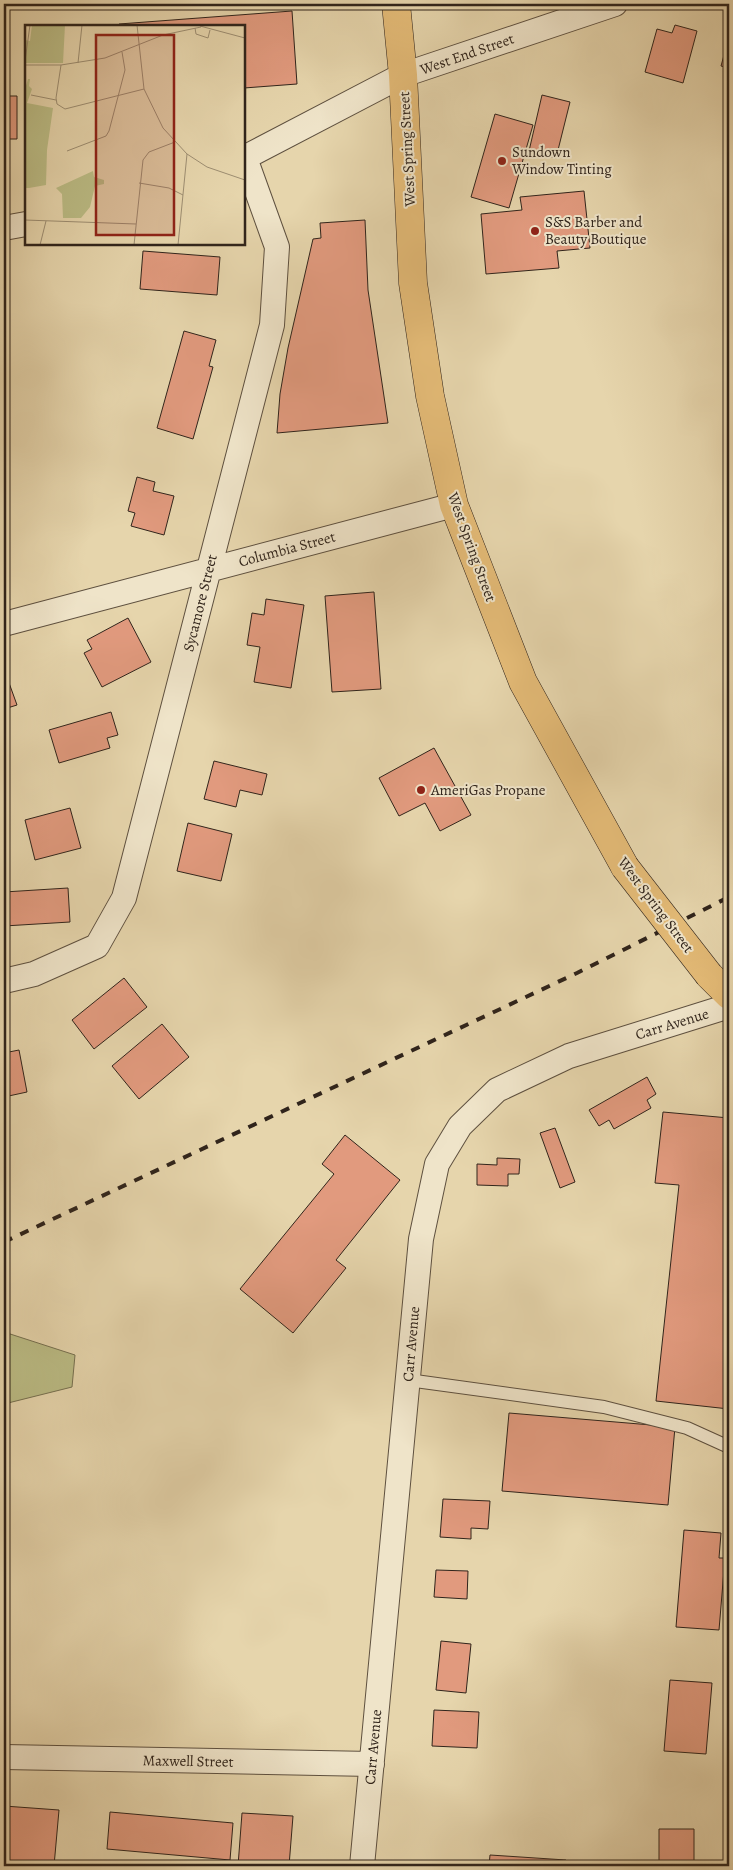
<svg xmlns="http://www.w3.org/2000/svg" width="733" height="1870" font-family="Alegreya,serif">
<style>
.green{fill:#bbbc85;stroke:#767050}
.building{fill:#e19a7e;stroke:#30241b}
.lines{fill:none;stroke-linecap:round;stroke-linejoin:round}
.service-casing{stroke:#5e503f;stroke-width:14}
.minor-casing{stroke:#5e503f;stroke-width:26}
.primary-casing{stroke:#30241b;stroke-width:29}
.service{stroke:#efe4c9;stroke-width:12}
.minor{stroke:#efe4c9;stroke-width:24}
.primary{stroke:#e3ba76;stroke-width:28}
.rail{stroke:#30241b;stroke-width:4;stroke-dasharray:9 9;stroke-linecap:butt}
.primary-bridge-casing{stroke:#30241b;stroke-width:29;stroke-linecap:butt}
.primary-bridge{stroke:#e3ba76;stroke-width:28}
.poi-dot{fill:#8f2418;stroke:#efe4c9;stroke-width:2}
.labels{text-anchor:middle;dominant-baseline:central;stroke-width:4;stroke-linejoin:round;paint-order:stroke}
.street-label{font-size:15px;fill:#30241b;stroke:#efe4c9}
.poi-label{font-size:15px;fill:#30241b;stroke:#efe4c9;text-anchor:start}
.inset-road{fill:none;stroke:#9d8e72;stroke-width:1}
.view{fill:#8f2418;fill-opacity:0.15;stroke:#8f2418;stroke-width:2.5}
.inset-edge{fill:none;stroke:#30241b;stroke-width:2.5}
</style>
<rect width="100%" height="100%" fill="#e6d5ac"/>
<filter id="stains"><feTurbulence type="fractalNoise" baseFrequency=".004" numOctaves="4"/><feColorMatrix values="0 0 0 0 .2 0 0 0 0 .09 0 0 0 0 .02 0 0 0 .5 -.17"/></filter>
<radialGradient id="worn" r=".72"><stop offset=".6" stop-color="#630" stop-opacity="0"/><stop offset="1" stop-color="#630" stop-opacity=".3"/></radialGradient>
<path class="green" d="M4,1332L75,1355L72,1387L4,1404Z"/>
<path class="building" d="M292,11L297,84L244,88V26H119V24Z
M675,25L697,31L683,83L645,72L657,29L672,33Z
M729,37V68L721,66Z
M542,95L570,102L556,158L529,151Z
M4,96H17V139H4Z
M495,114L533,125L509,208L471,197Z
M584,191L590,248L557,251L559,268L486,274L481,214L522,210L520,197Z
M365,220L368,290L388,423L277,433L280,394L288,348L313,239L321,238L320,223Z
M143,251L220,257L217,295L140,289Z
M184,331L216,340L209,366L213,367L193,439L157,428Z
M137,477L155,482L153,491L174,496L164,535L131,526L135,513L128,511Z
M374,592L381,689L332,692L325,596Z
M266,599L304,605L291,688L254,682L260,647L247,645L252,613L264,615Z
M128,618L151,662L102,687L84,653L92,649L87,640Z
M4,669L17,705L4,709Z
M111,712L118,735L107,738L110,748L59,763L49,730Z
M434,748L471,815L440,831L425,803L399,816L379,778Z
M214,761L267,774L262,795L240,790L236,807L204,799Z
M70,808L81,848L35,860L25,820Z
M188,823L232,834L221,881L177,871Z
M68,888L70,922L4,926V892Z
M124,978L147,1007L94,1049L72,1020Z
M162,1024L189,1057L139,1099L112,1066Z
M19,1050L27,1092L4,1097V1053Z
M647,1077L656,1094L647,1100L651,1108L614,1129L609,1120L599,1126L589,1110Z
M663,1112L729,1118V1409L656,1401L679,1185L655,1183Z
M555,1128L575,1182L560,1188L540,1133Z
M345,1135L400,1180L336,1260L346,1268L293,1333L240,1289L334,1174L322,1164Z
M497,1158L520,1159L519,1174H508V1186L477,1185V1164L497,1165Z
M509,1413L675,1427L668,1505L502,1491Z
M443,1499L490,1501L488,1529L471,1528V1539L440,1537Z
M684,1530L721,1533L719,1558H725L719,1630L676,1627Z
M436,1570L468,1571L467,1599L434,1597Z
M441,1641L471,1644L466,1693L436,1690Z
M670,1680L712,1683L706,1754L664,1751Z
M434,1710L479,1712L477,1748L432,1746Z
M4,1806L59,1810L54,1866H4Z
M110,1812L233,1823L230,1860L107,1849Z
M242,1813L293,1816L289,1866H238Z
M659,1829H694V1866H659Z
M490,1855L566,1860V1866H489Z"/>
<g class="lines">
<defs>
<path id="service" d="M408,1380L604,1407L687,1428L729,1447"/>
<path id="minor" d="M244,158L403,75L615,4
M4,228L26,224
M4,624L454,505
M4,981L34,974L97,946L124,898L272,325L277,247L245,158
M4,1757L372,1764
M362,1866L421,1239L437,1164L460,1126L497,1090L569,1056L729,1006"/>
<path id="primary" d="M396,4L403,75L413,283L430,396L454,505L523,682L625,867
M709,975L729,995"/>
</defs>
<use href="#service" class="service-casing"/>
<use href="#minor" class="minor-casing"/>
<use href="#primary" class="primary-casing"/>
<use href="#service" class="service"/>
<use href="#minor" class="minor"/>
<use href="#primary" class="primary"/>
<path class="rail" d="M4,1242L577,973L729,897"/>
<defs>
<path id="primary-bridge" d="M625,867L709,975"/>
</defs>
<use href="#primary-bridge" class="primary-bridge-casing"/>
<use href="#primary-bridge" class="primary-bridge"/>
</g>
<g class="poi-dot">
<circle cx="502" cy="161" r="5"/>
<circle cx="535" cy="231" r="5"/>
<circle cx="421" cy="790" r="5"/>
</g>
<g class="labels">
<g class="street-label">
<text transform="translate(467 54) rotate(-19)">West End Street</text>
<text transform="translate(407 149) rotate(-93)">West Spring Street</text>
<text transform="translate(472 547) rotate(70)">West Spring Street</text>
<text transform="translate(287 549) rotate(-15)">Columbia Street</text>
<text transform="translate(200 603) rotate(-76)">Sycamore Street</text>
<text transform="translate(656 905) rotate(53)">West Spring Street</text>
<text transform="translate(672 1024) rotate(-17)">Carr Avenue</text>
<text transform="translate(411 1344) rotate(-85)">Carr Avenue</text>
<text transform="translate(373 1747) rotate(-85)">Carr Avenue</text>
<text transform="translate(188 1761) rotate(1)">Maxwell Street</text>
</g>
<g class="poi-label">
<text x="512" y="152">Sundown<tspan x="512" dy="17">Window Tinting</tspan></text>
<text x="545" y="222">S&amp;S Barber and<tspan x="545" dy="17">Beauty Boutique</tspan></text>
<text x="431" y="790">AmeriGas Propane</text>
</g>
</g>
<g transform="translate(25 25)">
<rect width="220" height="220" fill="#e6d5ac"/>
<path d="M7,0H40L38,38H0V15L5,16ZM3,54H5L4,61L7,64L2,78L28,83L22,125L21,160L4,163H0V64ZM68,146L69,152L79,155V159L70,161L65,182L56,193H38L37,169L31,163Z" fill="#bbbc85"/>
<path class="inset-road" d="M112,0L119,64L138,103L162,129L182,142L220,155M175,1L220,13M170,3L171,9L183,13L185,5M0,36L5,0M53,38L57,0M0,40H36L80,33L138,10L176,2M36,40L31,73L32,79L40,84L119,64M6,70L31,75M42,126L81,111L84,106L100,45L97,27M114,158L144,163L158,170M0,195L111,199M15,220L21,196M109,220L118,135L124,127L150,117M153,220L162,129"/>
<path class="view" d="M71,10H149V210H71Z"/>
<rect width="220" height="220" class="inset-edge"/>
</g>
<rect width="733" height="1870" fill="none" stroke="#e6d5ac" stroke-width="20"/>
<rect x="5" y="5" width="723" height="1860" fill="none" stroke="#30241b" stroke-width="2.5"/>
<rect x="10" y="10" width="713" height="1850" fill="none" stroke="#30241b"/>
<rect width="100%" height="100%" filter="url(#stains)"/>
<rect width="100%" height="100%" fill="url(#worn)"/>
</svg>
